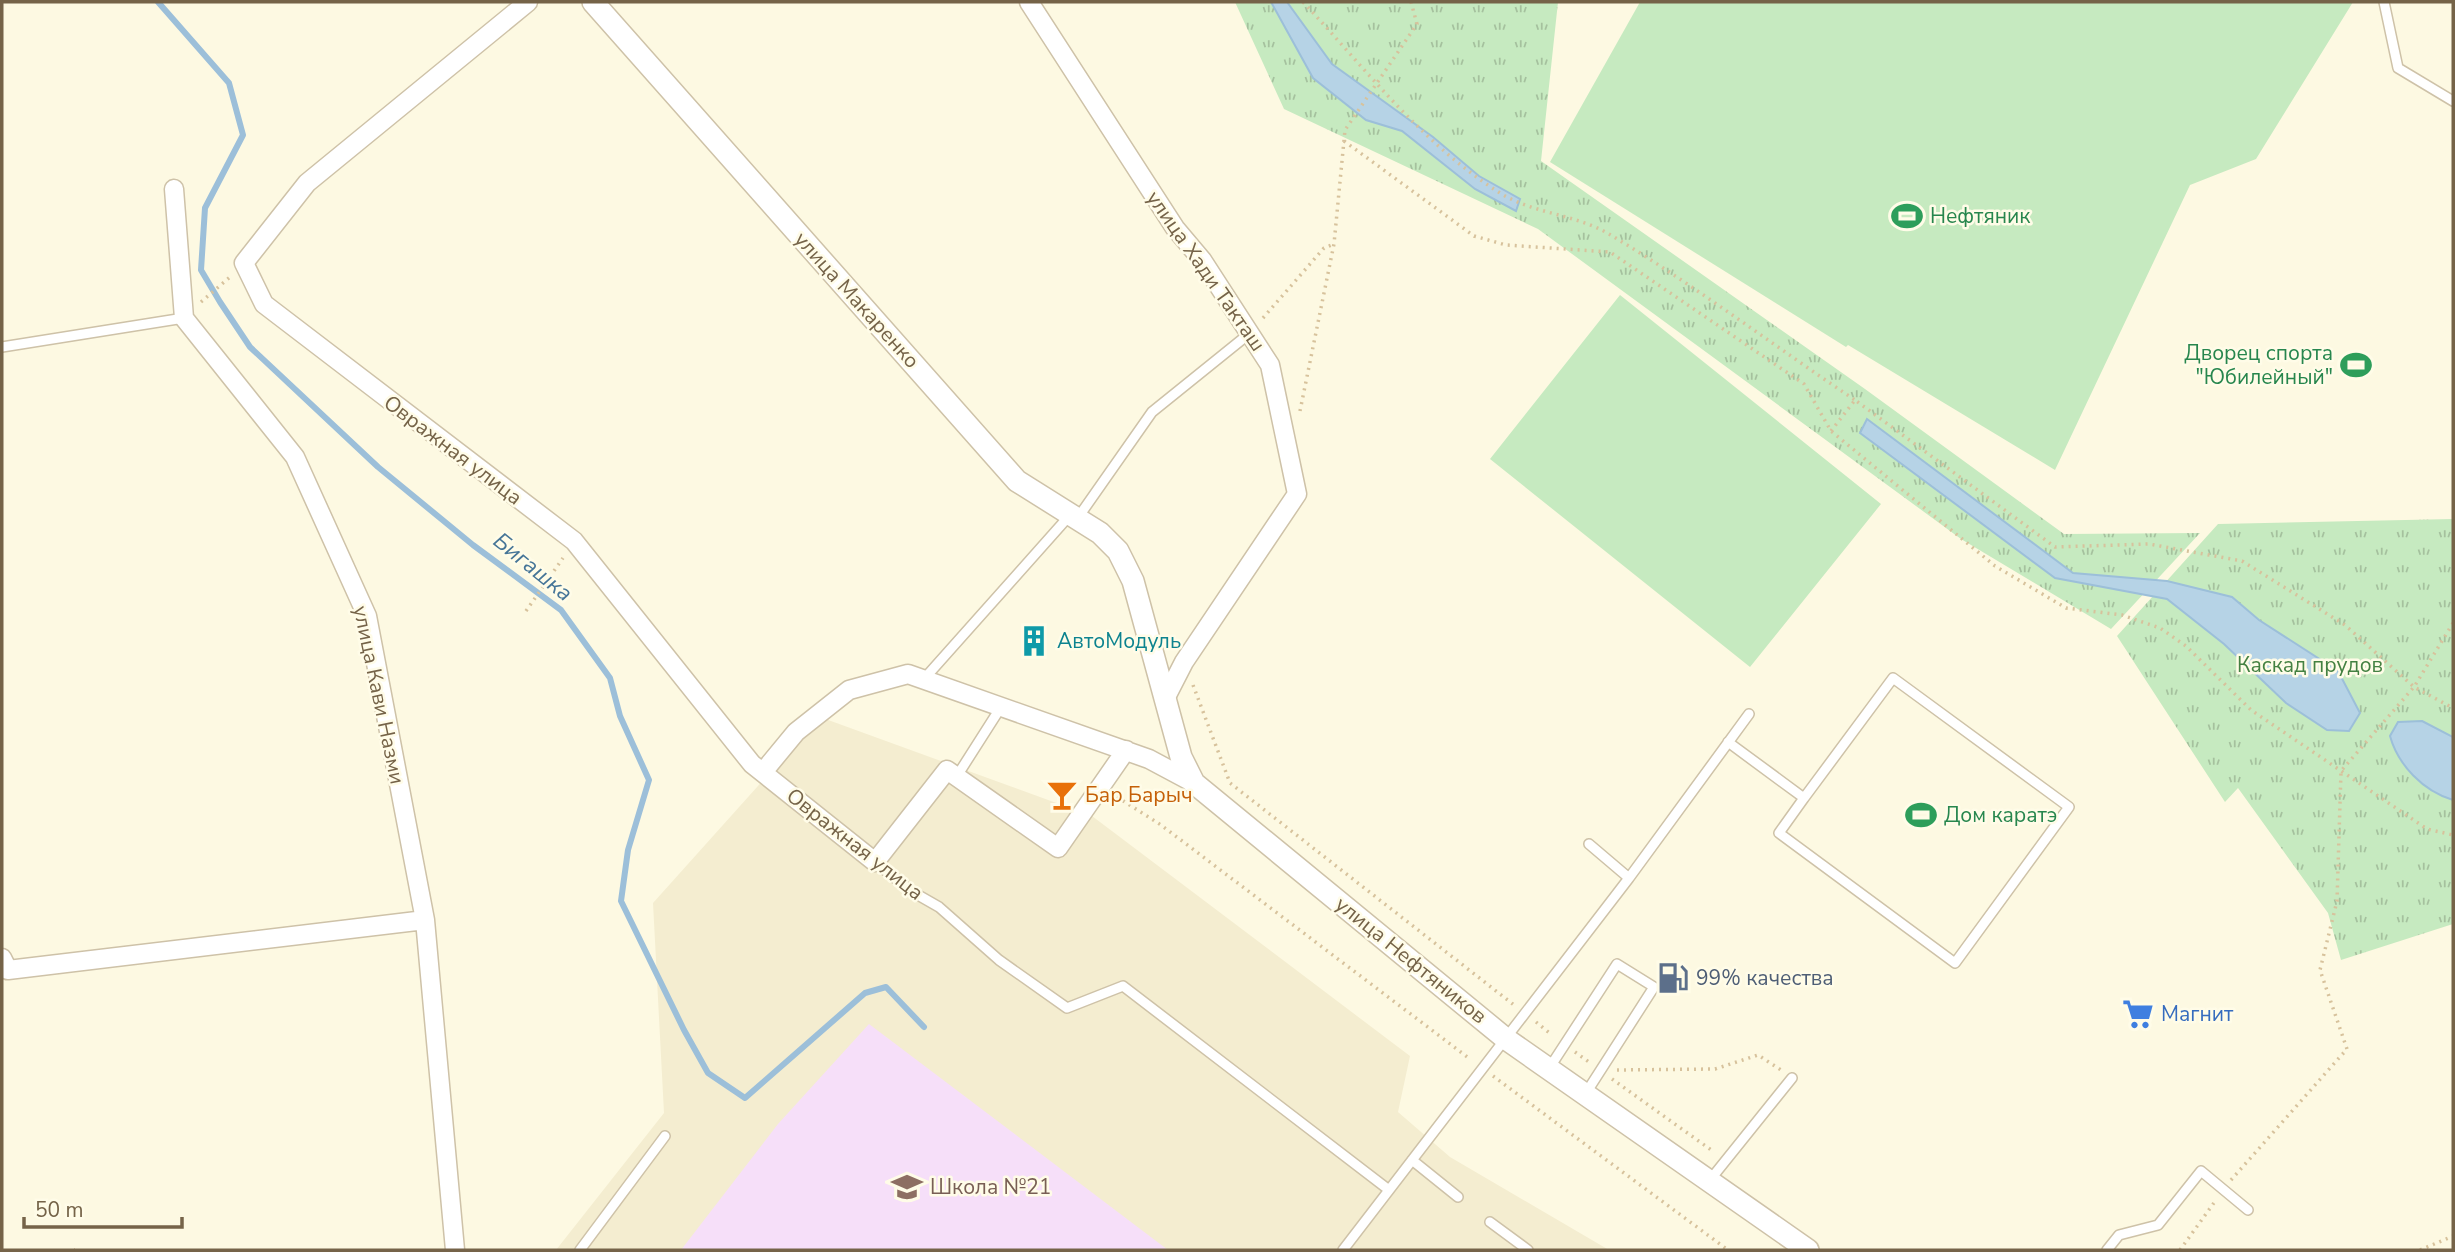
<svg xmlns="http://www.w3.org/2000/svg" width="2455" height="1252" font-family="'Nunito Sans',sans-serif">
<style>
.residential{fill:#f4edd0}
.education{fill:#f6dff9}
.grass{fill:url(#grass-tufts)}
.garden{fill:#c6eac0}
.water{fill:#b6d3e6;stroke:#9cbfd9;stroke-width:2}
.lines{fill:none;stroke-linecap:round;stroke-linejoin:round}
.stream{stroke:#9cbfd9;stroke-width:6}
.service-casing{stroke:#cec2a8;stroke-width:12}
.minor-casing{stroke:#cec2a8;stroke-width:21}
.tertiary-casing{stroke:#cec2a8;stroke-width:24}
.path{stroke:#d7c29c;stroke-width:3.5;stroke-dasharray:2 5;stroke-linecap:butt}
.service{stroke:#fff;stroke-width:9}
.minor{stroke:#fff;stroke-width:18}
.tertiary{stroke:#fff;stroke-width:21}
.labels{text-anchor:middle;dominant-baseline:central;stroke-width:5;stroke-linejoin:round;paint-order:stroke}
.leisure-label{font-size:21px;fill:#27864d;stroke:#fffce8;text-anchor:start}
.street-label{font-size:21px;fill:#756348;stroke:#fffce8}
.culture-label{font-size:21px;fill:#0d838f;stroke:#fffce8;text-anchor:start}
.park-label{font-size:21px;fill:#448142;stroke:#fffce8}
.food-label{font-size:21px;fill:#c56008;stroke:#fffce8;text-anchor:start}
.service-label{font-size:21px;fill:#4e5e75;stroke:#fffce8;text-anchor:start}
.shop-label{font-size:21px;fill:#366cbe;stroke:#fffce8;text-anchor:start}
.education-label{font-size:21px;fill:#785e54;stroke:#fffce8;text-anchor:start}
.water-label{font-size:23px;font-style:italic;fill:#467597;stroke:#fffce8}
</style>
<defs>
<pattern id="grass-tufts" width="24" height="20" patternUnits="userSpaceOnUse" patternTransform="scale(1.75)"><rect width="24" height="20" fill="#c6eac0"/><path d="M3 7l-1-3M5 7V3M7 7l1-3M15 17l-1-3M17 17v-4M19 17l1-3" fill="none" stroke="#a5c19e"/></pattern>
</defs>
<rect width="100%" height="100%" fill="#fdf9e2"/>
<path class="residential" d="M820,717L1092,816L1410,1056L1398,1112L1450,1157L1609,1250H556L664,1113L653,903Z"/>
<path class="education" d="M869,1024L1168,1250H681L778,1124Z"/>
<path class="grass" d="M1235,2H1558L1541,161L1865,389L2064,534L2200,533L2111,629L1961,539L1538,229L1284,109Z
M2453,519V924L2341,960L2328,913L2238,788L2225,802L2117,636L2218,524Z"/>
<path class="garden" d="M1640,2H2353L2256,159L2190,185L2055,470L1848,345L1846,347L1550,162Z
M1620,295L1881,504L1750,667L1490,459Z"/>
<path class="water" d="M1271,2H1287L1332,64L1433,137L1479,176L1520,199L1516,211L1475,189L1402,131L1366,120L1313,78Z
M1867,419L2073,573L2167,581L2232,597L2259,620L2338,671L2360,713L2349,731L2327,730L2286,703L2224,644L2167,599L2055,578L1860,433Z
M2422,721L2453,737V800C2423,791 2398,765 2390,736L2398,722Z"/>
<g class="lines">
<path class="stream" d="M158,2L229,83L243,135L205,208L201,270L220,302L250,347L378,467L473,545L561,610L610,678L620,716L649,780L628,850L621,901L684,1030L708,1073L745,1098L865,993L886,987L924,1027"/>
<defs>
<path id="service" d="M2384,2L2398,68L2453,101
M2,347L184,318
M1077,519L1152,412L1250,333
M924,679L1070,515
M1728,742L1804,798L1779,833L1955,963L2069,807L1893,678L1804,798
M957,776L1001,707
M1589,844L1629,878
M875,862L911,891L939,907L999,960L1067,1008L1123,986L1389,1190
M1550,1067L1617,964L1654,987L1586,1093
M1412,1160L1458,1197
M1710,1180L1792,1078
M1490,1222L1528,1250
M580,1250L665,1136
M1343,1250L1629,878L1749,714
M2107,1250L2119,1235L2158,1225L2201,1171L2248,1210"/>
<path id="minor" d="M528,2L307,183L244,263L264,304L574,541L752,764L875,862L947,770L1058,848L1126,750
M1029,2L1175,228L1202,260L1270,365L1297,494L1184,662L1165,699
M174,189L184,318L295,457L367,616L425,920L455,1250
M763,772L796,732L849,690L908,674L1149,759L1194,783
M2,958L8,970L425,920"/>
<path id="tertiary" d="M593,2L1017,481L1100,533L1118,551L1133,581L1181,757L1194,783L1506,1039L1808,1250"/>
</defs>
<use href="#service" class="service-casing"/>
<use href="#minor" class="minor-casing"/>
<use href="#tertiary" class="tertiary-casing"/>
<path class="path" d="M1303,2C1365,68 1422,144 1500,193C1534,214 1575,214 1609,234C1693,284 1774,346 1855,400
M1344,141L1474,236L1506,245L1610,252L1804,384L1831,431L1995,566L2066,608L2122,615L2160,628L2186,646L2251,710L2427,829L2453,835
M201,302L230,277
M1263,318L1324,248L1334,244
M1300,411L1334,244L1345,130L1417,24L1411,2
M1831,431L1855,400L2055,547L2149,544L2242,561L2345,625L2414,687L2453,708
M526,611L563,558
M1193,685L1230,783L1514,1005
M1117,797L1161,825L1470,1059
M1536,1022L1552,1035
M1575,1052L1589,1062
M1617,1070L1715,1069L1758,1055L1781,1070
M1493,1076L1728,1250
M1612,1079L1714,1152
M2231,1180L2347,1049L2320,970L2337,901L2341,771L2414,687L2453,623
M74,1250H75
M2180,1250L2216,1200
M2420,1250L2453,1236"/>
<use href="#service" class="service"/>
<use href="#minor" class="minor"/>
<use href="#tertiary" class="tertiary"/>
</g>
<defs>
<symbol id="stadium-bare" viewBox="-9 -9 18 18"><path d="M0-5a6.5 5 0 1 0 0 10a6.5 5 0 1 0 0-10ZM-3.5-1.8h7v3.6h-7Z" fill="#2e9e5b" stroke="#fffce8" stroke-width="2.5" paint-order="stroke"/></symbol>
<symbol id="building-bare" viewBox="-9 -9 18 18"><path d="M-4-6H4V6H1V3H-1V6H-4ZM-2.5-4.3h1.7v1.8h-1.7ZM.8-4.3h1.7v1.8H.8ZM-2.5-1h1.7V.8h-1.7ZM.8-1h1.7V.8H.8Z" fill="#0f9aa8" stroke="#fffce8" stroke-width="2.5" paint-order="stroke"/></symbol>
<symbol id="bar-bare" viewBox="-9 -9 18 18"><path d="M-6-5H6L.8 .8V4.5H3.5V6h-7V4.5H-.8V.8Z" fill="#e8710a" stroke="#fffce8" stroke-width="2.5" paint-order="stroke"/></symbol>
<symbol id="fuel-bare" viewBox="-9 -9 18 18"><path d="M-5.5-6h7V0h2V4h1.3V-2.5L3-4.5l.8-.8L6-3V5H2.5V1h-1V6h-7ZM-4.2-4.7v3.2H.2V-4.7Z" fill="#5c6f8a" stroke="#fffce8" stroke-width="2.5" paint-order="stroke"/></symbol>
<symbol id="supermarket-bare" viewBox="-9 -9 18 18"><path d="M-6-5.5h2.5l.6 2H6L4.5 2H-2.5L-4.4-4H-6ZM-1.5 3.2a1.3 1.3 0 1 0 .1 0ZM3 3.2a1.3 1.3 0 1 0 .1 0Z" fill="#3f7fe0" stroke="#fffce8" stroke-width="2.5" paint-order="stroke"/></symbol>
<symbol id="school-bare" viewBox="-9 -9 18 18"><path d="M0-5L7-2L0 1L-7-2ZM-4 1L0 2.5L4 1V4Q0 6-4 4Z" fill="#8d6e63" stroke="#fffce8" stroke-width="2.5" paint-order="stroke"/></symbol>
</defs>
<g fill-rule="evenodd">
<use href="#stadium-bare" x="1885" y="194" width="44" height="44"/>
<use href="#stadium-bare" x="2334" y="343" width="44" height="44"/>
<use href="#building-bare" x="1012" y="619" width="44" height="44"/>
<use href="#bar-bare" x="1040" y="773" width="44" height="44"/>
<use href="#stadium-bare" x="1899" y="793" width="44" height="44"/>
<use href="#fuel-bare" x="1651" y="956" width="44" height="44"/>
<use href="#supermarket-bare" x="2116" y="992" width="44" height="44"/>
<use href="#school-bare" x="885" y="1165" width="44" height="44"/>
</g>
<g class="labels">
<g class="leisure-label">
<text x="1930" y="216">Нефтяник</text>
<text x="2333" y="353" text-anchor="end">Дворец спорта<tspan x="2333" dy="24">"Юбилейный"</tspan></text>
<text x="1944" y="815">Дом каратэ</text>
</g>
<g class="street-label">
<text transform="translate(1206 271) rotate(55)">улица Хади Такташ</text>
<text transform="translate(857 300) rotate(48)">улица Макаренко</text>
<text transform="translate(453 450) rotate(37)">Овражная улица</text>
<text transform="translate(379 695) rotate(78)">улица Кави Назми</text>
<text transform="translate(855 844) rotate(38)">Овражная улица</text>
<text transform="translate(1411 960) rotate(39)">улица Нефтяников</text>
</g>
<g class="culture-label">
<text x="1057" y="641">АвтоМодуль</text>
</g>
<g class="park-label">
<text x="2310" y="665">Каскад прудов</text>
</g>
<g class="food-label">
<text x="1085" y="795">Бар Барыч</text>
</g>
<g class="service-label">
<text x="1696" y="978">99% качества</text>
</g>
<g class="shop-label">
<text x="2161" y="1014">Магнит</text>
</g>
<g class="education-label">
<text x="930" y="1187">Школа №21</text>
</g>
<g class="water-label">
<text transform="translate(533 567) rotate(39)">Бигашка</text>
</g>
</g>
<rect width="2455" height="1252" fill="none" stroke="#756348" stroke-width="7"/>
<path d="M24 1217v10h158v-10" fill="none" stroke="#756348" stroke-width="3.5"/>
<text x="35" y="1217" font-size="21" fill="#756348" stroke="#fffce8" stroke-width="5" paint-order="stroke">50 m</text>
</svg>
